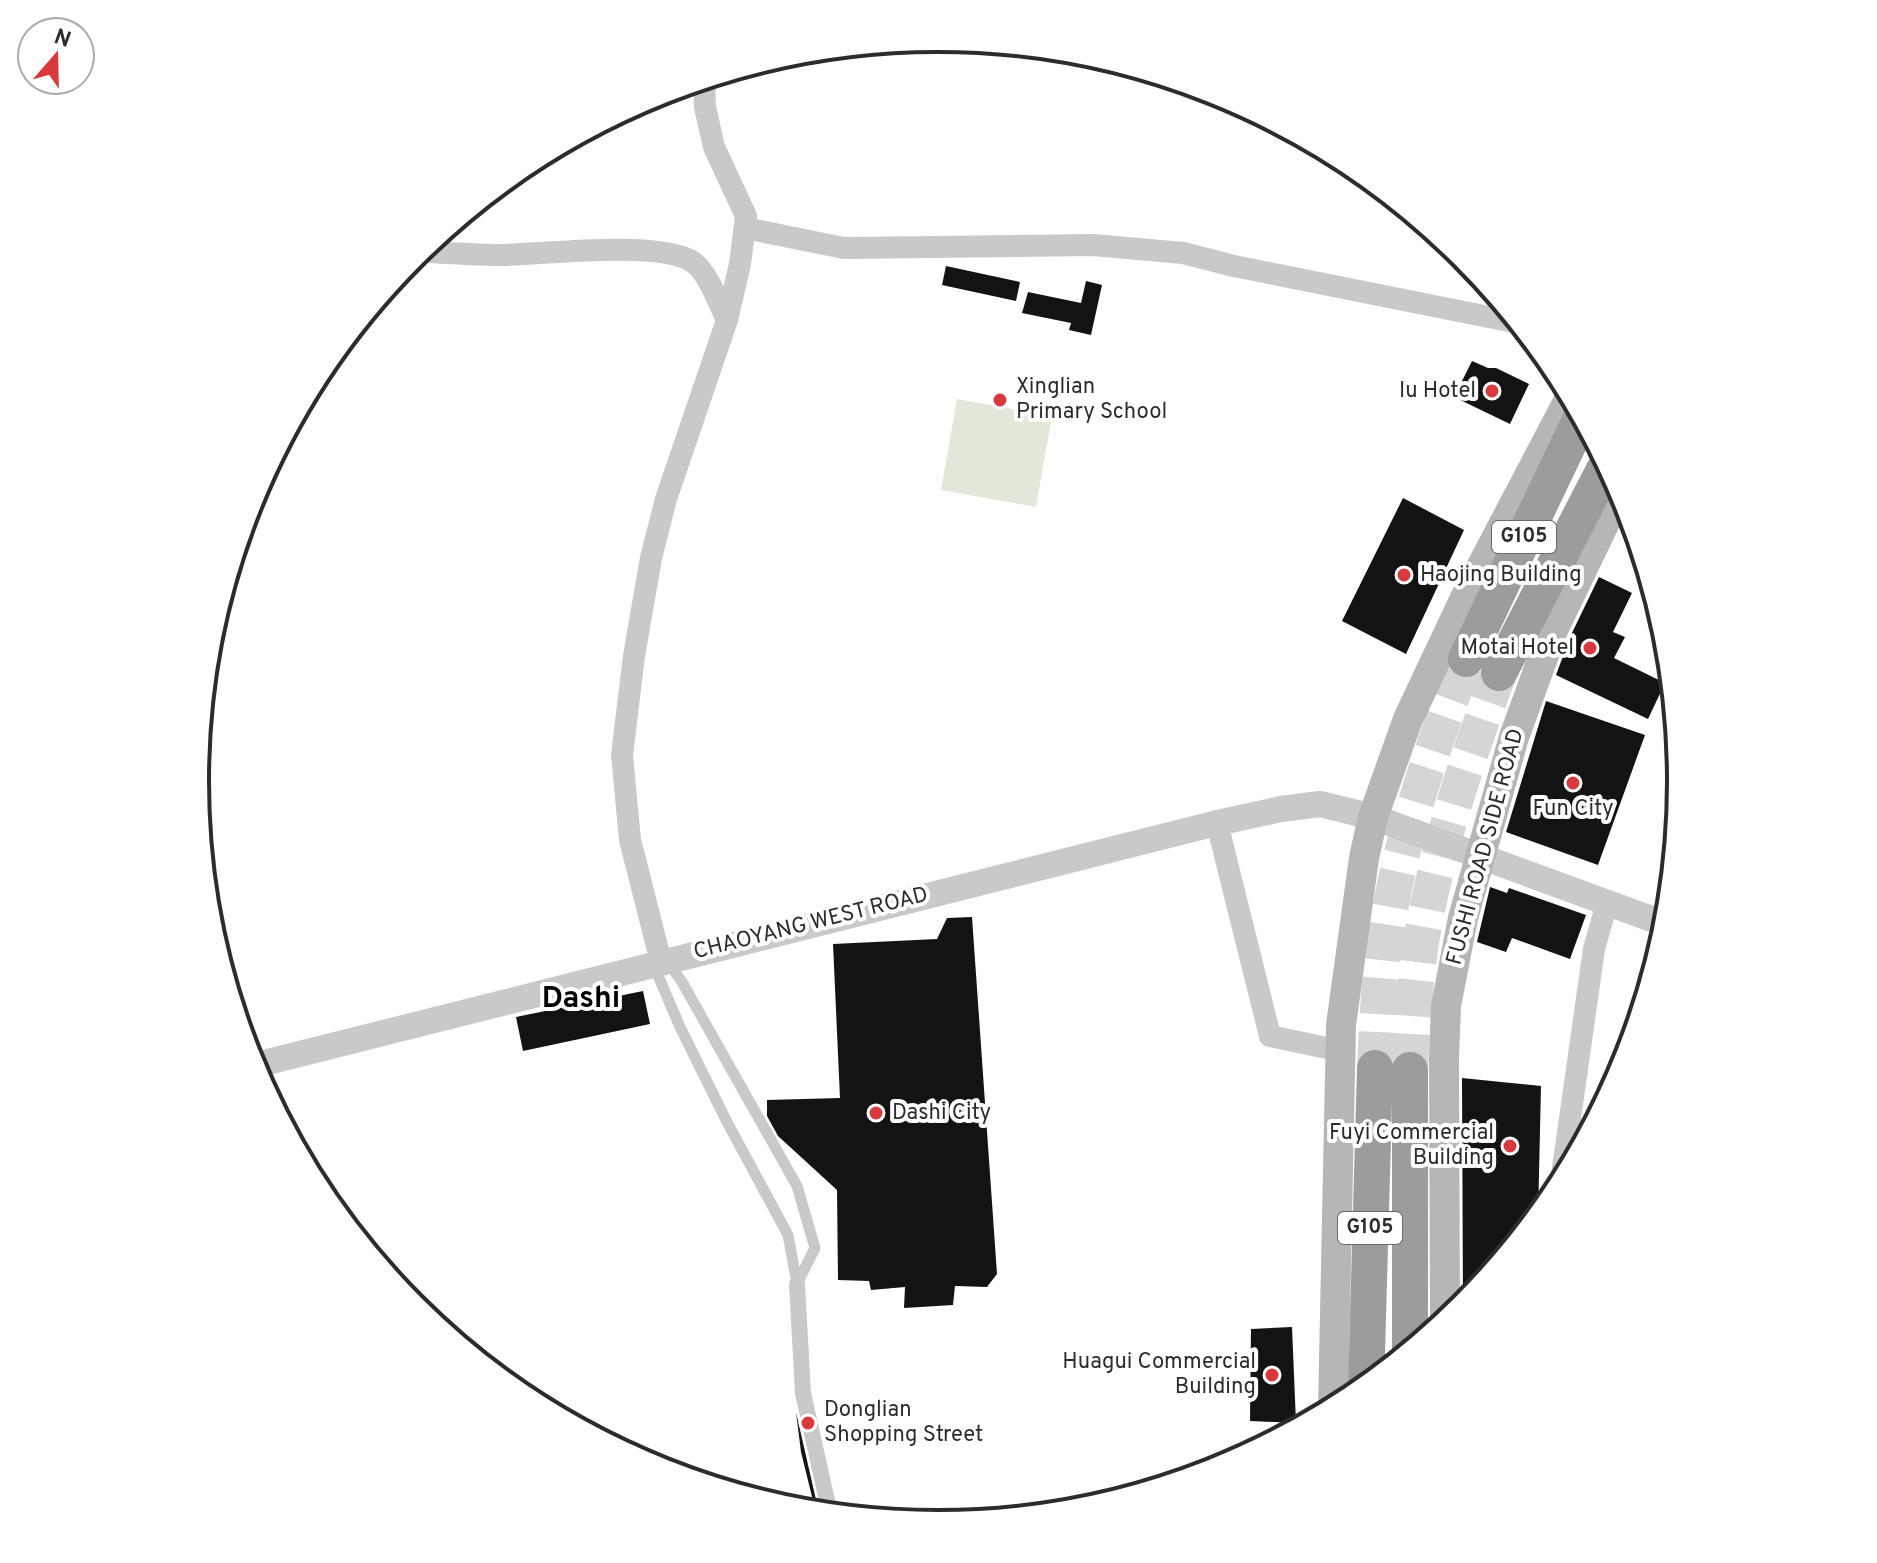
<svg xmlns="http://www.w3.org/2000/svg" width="1877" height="1563" font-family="Overpass,sans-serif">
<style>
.grass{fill:#e1e8da}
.building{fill:#131313}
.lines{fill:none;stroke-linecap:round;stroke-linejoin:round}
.trunk-tunnel{stroke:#d5d5d5;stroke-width:36;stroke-dasharray:36 18;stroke-linecap:butt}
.service{stroke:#c9c9c9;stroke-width:11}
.pedestrian{stroke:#c9c9c9;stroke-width:16}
.minor{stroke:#c9c9c9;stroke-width:22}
.tertiary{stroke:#c9c9c9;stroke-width:26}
.secondary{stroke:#b6b6b6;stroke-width:30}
.trunk{stroke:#9c9c9c;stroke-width:36}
.poi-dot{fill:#d7393d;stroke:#fff;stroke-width:3}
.labels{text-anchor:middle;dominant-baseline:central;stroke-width:8;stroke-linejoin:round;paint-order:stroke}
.shield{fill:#fff;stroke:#6b6b6b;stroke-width:2}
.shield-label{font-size:20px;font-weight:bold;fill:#2c2c2c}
.poi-label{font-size:22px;fill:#2c2c2c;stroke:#fff;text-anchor:start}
.street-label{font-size:22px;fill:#2c2c2c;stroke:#fff}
.district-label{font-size:30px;font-weight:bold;fill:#000;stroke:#fff}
.rim{fill:none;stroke:#2c2c2c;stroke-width:4}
</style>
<rect width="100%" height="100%" fill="#fff"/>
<path class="grass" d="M957,399L1052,416L1036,507L941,490Z"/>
<path class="building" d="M946,266L1020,282L1016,301L942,285Z
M1086,281L1102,285L1091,335L1069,330L1071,323L1022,313L1028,292L1081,303Z
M1472,361L1488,368H1496L1529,384L1510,424L1454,397Z
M1403,498L1464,530L1406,654L1342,621Z
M1599,577L1632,593L1613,632L1625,637L1614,658L1665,683L1648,719L1556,675L1570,637Z
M1546,701L1645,735L1598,865L1506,832Z
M1490,887L1507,893L1509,888L1586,915L1570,959L1512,938L1506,952L1477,942Z
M972,917L997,1274L987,1287L955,1286L953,1305L904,1308L905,1287L871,1290L869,1281L838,1280L837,1190L778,1136L767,1116V1100L840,1098L833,944L937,939L947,918Z
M643,991L650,1024L523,1051L516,1017Z
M1462,1078L1541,1086L1538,1217L1463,1308Z
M1292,1327L1296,1423L1250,1421L1251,1329Z
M796,1412L819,1513H816L801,1452Z"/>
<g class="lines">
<path class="trunk-tunnel" d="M1375,1068C1377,1023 1379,978 1386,934C1400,839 1432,748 1466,659
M1410,1070C1412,1025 1415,980 1422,936C1438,846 1467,759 1499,673"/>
<path class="service" d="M666,964L671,966L682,982L797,1186L815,1248L797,1284
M654,966L680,1027L727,1122L788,1235L797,1284"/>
<path class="pedestrian" d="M797,1284L803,1393L830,1514"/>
<path class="minor" d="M745,228L844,248L1093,245L1183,253L1234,266L1519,323
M418,251C447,253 475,255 504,255C546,254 660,240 693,262C709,274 718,302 727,320
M1217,823L1270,1036L1341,1051
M661,962L630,840L622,755L634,656L651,558L666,499L727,320L740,264L746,216L714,147L705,107L704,79
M1560,1189L1594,949L1607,903"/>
<path class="tertiary" d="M252,1066L1217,823L1281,809L1320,804L1373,817L1668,925"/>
<path class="secondary" d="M1445,1323L1444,1058L1446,1006L1463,918L1514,737L1553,630L1621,489
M1333,1410L1341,1025L1364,858L1373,817L1408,719L1467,594L1571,396"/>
<path class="trunk" d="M1466,659L1582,416
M1499,673L1607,464
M1410,1352V1070
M1366,1388L1375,1068"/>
</g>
<g class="poi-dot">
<circle cx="1492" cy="391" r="8"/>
<circle cx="1000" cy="400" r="8"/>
<circle cx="1404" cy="575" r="8"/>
<circle cx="1590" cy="648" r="8"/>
<circle cx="1573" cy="783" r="8"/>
<circle cx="876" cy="1113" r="8"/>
<circle cx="1510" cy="1146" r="8"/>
<circle cx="1272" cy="1375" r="8"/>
<circle cx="808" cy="1423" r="8"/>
</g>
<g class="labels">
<g class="shield">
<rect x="1492" y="521" width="64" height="32" rx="6"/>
<rect x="1338" y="1212" width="64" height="32" rx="6"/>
</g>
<g class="shield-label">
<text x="1524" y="537">G105</text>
<text x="1370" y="1228">G105</text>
</g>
<g class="poi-label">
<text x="1016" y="387">Xinglian<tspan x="1016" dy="25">Primary School</tspan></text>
<text x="1476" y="391" text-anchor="end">Iu Hotel</text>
<text x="1420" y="575">Haojing Building</text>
<text x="1574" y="648" text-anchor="end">Motai Hotel</text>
<text x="1573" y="809" text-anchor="middle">Fun City</text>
<text x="892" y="1113">Dashi City</text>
<text x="1494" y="1133" text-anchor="end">Fuyi Commercial<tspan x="1494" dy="25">Building</tspan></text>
<text x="1256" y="1362" text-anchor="end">Huagui Commercial<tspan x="1256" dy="25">Building</tspan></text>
<text x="824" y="1410">Donglian<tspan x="824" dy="25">Shopping Street</tspan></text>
</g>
<g class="street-label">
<text transform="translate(1486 847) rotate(-75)">FUSHI ROAD SIDE ROAD</text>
<text transform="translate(811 924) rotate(-14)">CHAOYANG WEST ROAD</text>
</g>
<g class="district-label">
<text x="581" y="999">Dashi</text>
</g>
</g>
<path d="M0 0H1877V1563H0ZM209 781a729 729 0 1 1 1458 0a729 729 0 1 1-1458 0Z" fill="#fff" fill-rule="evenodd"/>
<path class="rim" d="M209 781a729 729 0 1 1 1458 0a729 729 0 1 1-1458 0Z"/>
<g transform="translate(56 56) rotate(20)"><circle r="38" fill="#ffffff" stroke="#ababab" stroke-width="2"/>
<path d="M0-6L14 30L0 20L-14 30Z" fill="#d7393d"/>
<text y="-12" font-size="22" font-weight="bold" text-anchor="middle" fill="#2c2c2c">N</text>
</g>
</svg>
